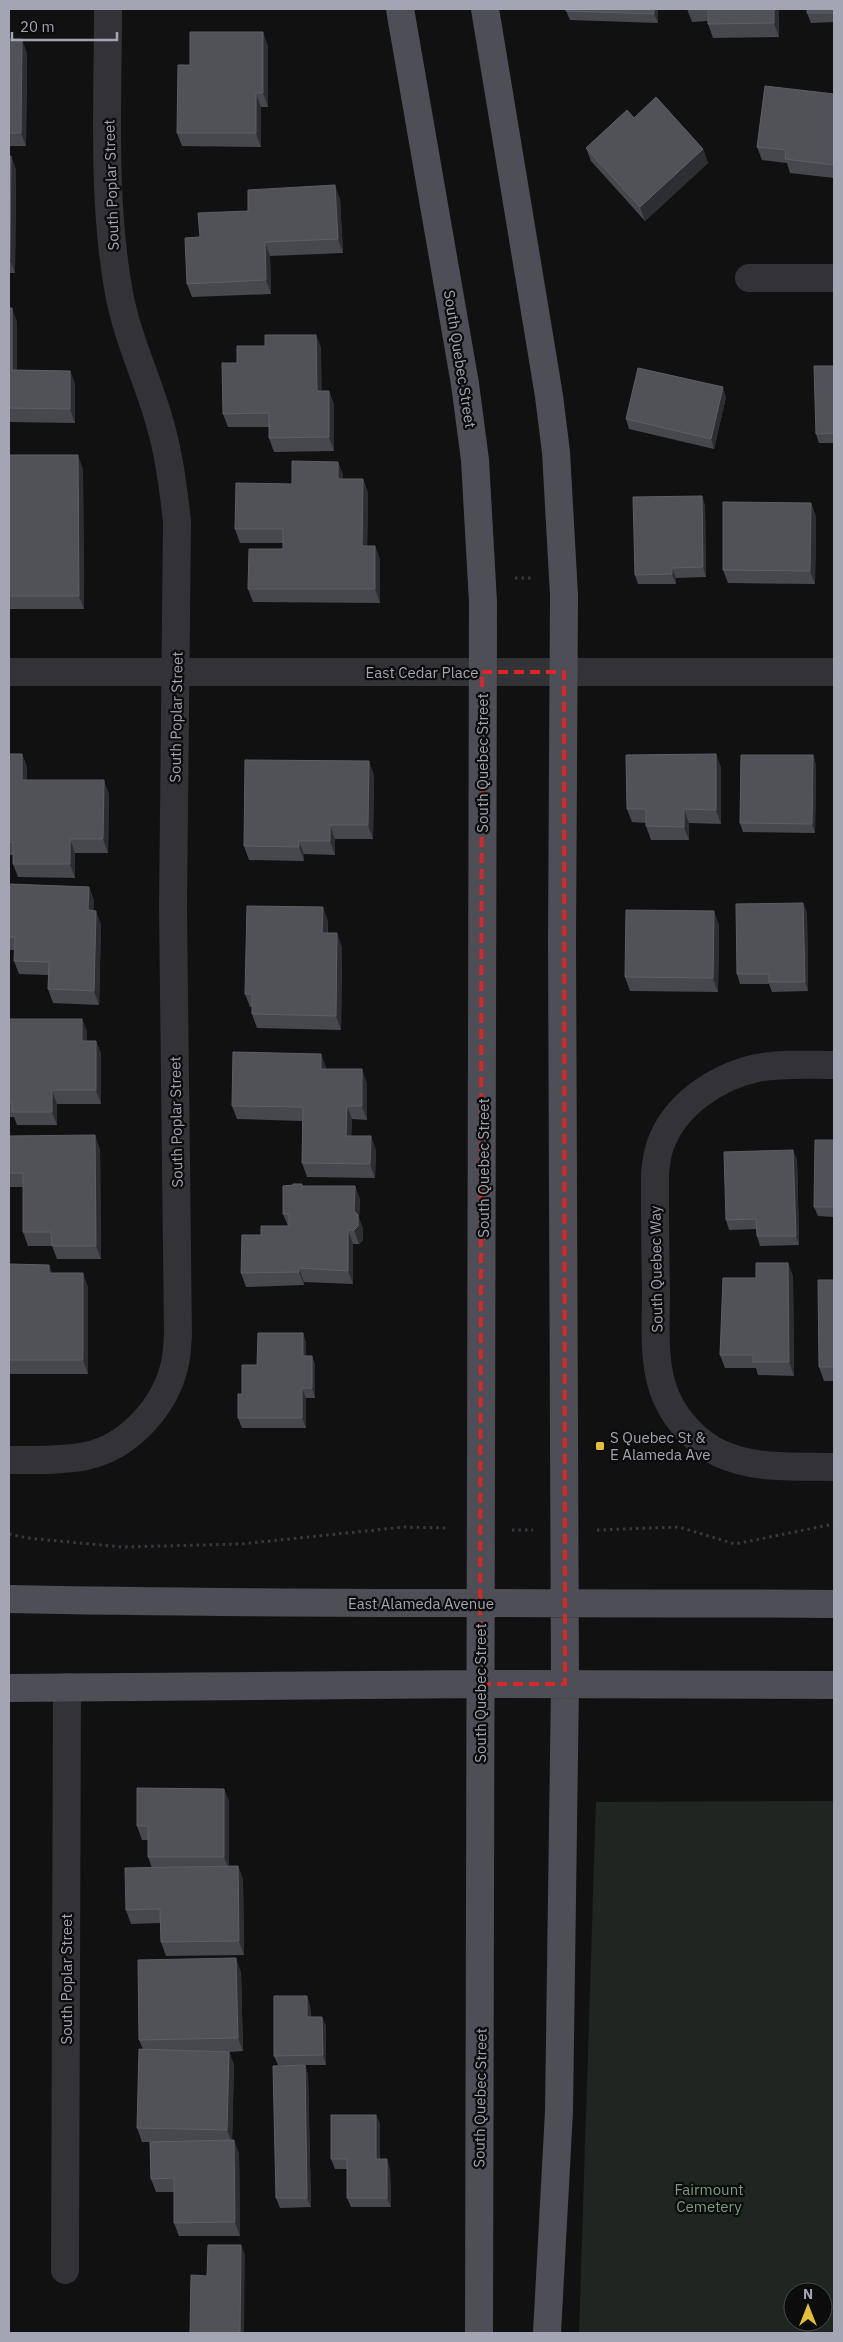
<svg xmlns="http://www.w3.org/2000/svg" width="843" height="2342" font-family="'IBM Plex Sans',sans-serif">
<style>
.green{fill:#1f2621;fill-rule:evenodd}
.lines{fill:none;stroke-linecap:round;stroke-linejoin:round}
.path{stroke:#38393e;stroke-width:3;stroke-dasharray:2.5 4;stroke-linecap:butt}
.minor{stroke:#323237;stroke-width:28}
.major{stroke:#4e4f56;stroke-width:28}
.wall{fill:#47484d}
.shaded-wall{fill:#2d2e31}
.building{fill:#515258;stroke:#5e5f66}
.marked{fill:none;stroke:#d62828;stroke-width:4;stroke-dasharray:10 6;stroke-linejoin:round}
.poi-dot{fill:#e3bf38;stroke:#0c0c0d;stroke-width:2}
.labels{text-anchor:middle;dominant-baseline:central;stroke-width:4.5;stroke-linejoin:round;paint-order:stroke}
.street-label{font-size:15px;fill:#a3a6b2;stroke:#0c0c0d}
.poi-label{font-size:15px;fill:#a3a6b2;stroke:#0c0c0d;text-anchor:start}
.park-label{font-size:15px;fill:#7b9c81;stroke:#0c0c0d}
</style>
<rect width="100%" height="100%" fill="#111112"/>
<path class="green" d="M834,1801V2333H579L596,1802ZM793,2292H823V2322H793Z"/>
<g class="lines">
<path class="path" d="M515,578H532
M512,1530H533
M597,1530L679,1527L735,1544L834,1524
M9,1534L27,1538L122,1547L241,1544L404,1527L448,1528"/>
<path class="minor" d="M749,278H834
M9,672H834
M834,1065C809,1065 782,1063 757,1068C716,1077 674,1105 660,1146C657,1155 656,1164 655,1173C655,1212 655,1251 656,1290C656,1325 652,1367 667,1399C677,1421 697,1443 719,1453C755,1470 796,1466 834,1467
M9,1460C34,1460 61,1461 86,1456C129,1447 166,1406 175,1363C177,1355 177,1345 178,1336L173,908L177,521C173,487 169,453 159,420C147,378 127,337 119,293C102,200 108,103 108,9
M65,2270L67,1687"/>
<path class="major" d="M400,9L465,384L475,460L483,602L479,2333
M485,9L549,396L556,452L564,595L562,942L565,1684L559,2111L547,2333
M9,1599C284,1605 559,1602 834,1604
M9,1688L480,1684L834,1685"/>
</g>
<path class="wall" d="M658,9V23L570,20L566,11Z
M687,9H779V37L713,38L708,24V21L692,22Z
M834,9V22L811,23L807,13Z
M9,39L27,53L26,146H9Z
M268,46V107H261V147L182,146L177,133L190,65Z
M834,94V178L790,173L787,163L762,160L757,147Z
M634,118L703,149L708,163L645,221L591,161L586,148Z
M9,156H11L16,170L15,273H9Z
M340,199L343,253L270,256L271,294L192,297L187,284L200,237L248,211Z
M9,308L17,322V370L70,371L75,384V423L9,422Z
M316,335L321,348V391H329L334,405V451L274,452L269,438V427H228L223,414L237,363L265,346Z
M834,366V443H819L816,434Z
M726,397L714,449L629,429L626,419Z
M9,455L83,469L84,609H9Z
M338,462L343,475V479H363L368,493L367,546H375L380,560V603L253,602L248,589L283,549V543H240L235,529L292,484Z
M702,496L705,506L706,577L676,578V584H638L635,575Z
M811,503L816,517L815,584L728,583L723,570Z
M9,754H22L27,767V780L109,794L108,853H75V878L18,877L13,864V855H9Z
M716,754L721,768V824L689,823V840H651L646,826V823L632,822L627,809Z
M813,755L816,765L815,833L743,832L740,823Z
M374,775L373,839H335V855L304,854V861L249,860L244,846Z
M9,884L89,887L94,901L93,911L101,924L99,1005L53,1003L48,989V975L19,974L14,961L15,950H9Z
M803,903L807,913L808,991L772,992L769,984H740L737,974Z
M328,921V933L342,947L341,1030L257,1028L252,1014V1007H250L245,994Z
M719,925L718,992L630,991L625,977Z
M9,1019H82L87,1032V1041H96L101,1054V1104H57V1125H17L14,1117H9Z
M321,1054L326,1069L367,1083V1120L352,1119L351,1136L376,1150L375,1178L307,1177L302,1163V1121L237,1119L232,1106Z
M9,1136L100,1149L101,1259H57L52,1246H28L23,1232V1187H9Z
M834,1140V1217L818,1216L814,1207Z
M797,1159L799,1245L760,1246L757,1236V1229L729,1230L726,1220Z
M355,1186L360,1200L359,1218L363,1229V1240L359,1244H353V1284L304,1282V1285L246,1287L241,1273L261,1235L288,1226L283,1214Z
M788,1263L793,1277L794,1376L758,1375L756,1368H725L720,1355L756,1278Z
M9,1264L52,1273L88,1287V1374H9Z
M834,1280V1381H824L819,1367Z
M303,1333L306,1343V1356H312L315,1365V1398H306V1428H242L238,1418L242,1394L257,1365Z
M224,1789L229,1802V1866H238L243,1880L244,1955L166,1956L161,1942L160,1923L131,1924L126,1910L152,1868L148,1857V1840H142L137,1826Z
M241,1972L243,2051L229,2052L234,2065L232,2140H234L239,2154L240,2236H179L174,2223V2192H156L151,2179L150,2142H142L137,2128L143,2049L139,2040Z
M307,1996L310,2006L311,2017L326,2026V2065H278L274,2056Z
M305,2065L308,2075L311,2207L280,2208L276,2198Z
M376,2115L380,2124V2159L390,2169L391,2207H351L347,2198V2169H335L331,2159Z"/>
<path class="shaded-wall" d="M654,9H658V23L654,14Z
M774,9H779V37L774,23Z
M263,32L268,46V107L263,93Z
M22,39L27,53L26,146L21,133Z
M256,93L261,107V147L256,133Z
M703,149L708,163L645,221L640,207Z
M11,156L16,170L15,273L10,260Z
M335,185L340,199L343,253L338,239Z
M265,242L270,256L271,294L266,280Z
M12,308L17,322V384L12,370Z
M316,335L321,348L322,405L317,391Z
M70,371L75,384V423L70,409Z
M723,387L726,397L714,449L711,439Z
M329,391L334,405V451L329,437Z
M78,455L83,469L84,609L79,596Z
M338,462L343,475V493L338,479Z
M363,479L368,493L367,560L362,546Z
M702,496L705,506L706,577L703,567Z
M811,503L816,517L815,584L810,571Z
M375,546L380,560V603L375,589Z
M672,568L676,578V584L672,574Z
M22,754L27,767V793L22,780Z
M716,754L721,768V824L716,810Z
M813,755L816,765L815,833L812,824Z
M369,761L374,775L373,839L368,825Z
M104,780L109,794L108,853L103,839Z
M684,809L689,823V840L684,827Z
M330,825L335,839V855L330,841Z
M70,839L75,853V878L70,864Z
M299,841L304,854V861L299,847Z
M89,887L94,901L93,924L88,910Z
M803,903L807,913L808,991L805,982Z
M323,907L328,921L327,947L322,933Z
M96,911L101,924L99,1005L94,991Z
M714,911L719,925L718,992L713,978Z
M337,933L342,947L341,1030L336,1016Z
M82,1019L87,1032V1054L82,1041Z
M96,1041L101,1054V1104L96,1090Z
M321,1054L326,1067V1082L321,1069Z
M362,1069L367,1083V1120L362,1106Z
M52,1090L57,1104V1125L52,1112Z
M347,1106L352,1119L351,1150L346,1136Z
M95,1135L100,1149L101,1259L96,1246Z
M371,1136L376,1150L375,1178L370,1164Z
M793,1150L797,1159L799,1245L796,1236Z
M355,1186L360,1200L359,1218L363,1229V1240L359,1244L354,1230V1211Z
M348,1230L353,1244V1284L348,1271Z
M788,1263L793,1277L794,1376L789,1362Z
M49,1265L54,1278L49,1273Z
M299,1268L304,1282V1285L299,1272Z
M83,1273L88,1287V1374L83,1360Z
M303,1333L306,1343V1365L303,1356Z
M312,1356L315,1365V1398L312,1388Z
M302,1388L306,1398V1428L302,1418Z
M224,1789L229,1802V1870L224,1857Z
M238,1866L243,1880L244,1955L239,1941Z
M236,1958L241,1972L243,2051L238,2038Z
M307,1996L310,2006L311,2026L307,2017Z
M322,2017L326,2026V2065L323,2055Z
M229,2052L234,2065L232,2144L227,2130Z
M305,2065L308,2075L311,2207L307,2198Z
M376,2115L380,2124V2169L376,2159Z
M234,2140L239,2154L240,2236L235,2222Z
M387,2159L390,2169L391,2207L387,2198Z
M241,2245L245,2255L244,2333H240Z"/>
<path class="building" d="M566,9H654V14L566,11Z
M708,9H774V23L708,24Z
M807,9H834V13H807Z
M190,32H263V93H256V133H177L178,65H190Z
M9,39H22L21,133H9Z
M765,86L834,94V165L785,159L786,150L757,147Z
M656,97L703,149L640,207L586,148L627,110L634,118Z
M9,156H11L10,260H9Z
M335,185L338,239L265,242L266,280L187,284L185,238L200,237L198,213L248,211V190Z
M9,308H12V370L70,371V409L9,408Z
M265,335H316L317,391H329V437L269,438V413L223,414L222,363H237V346H265Z
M814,366H834V433L816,434Z
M638,368L723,387L711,439L626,419Z
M9,455H78L79,596H9Z
M292,461L338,462V479H363L362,546H375V589H248L249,549H283V529H235L236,483L292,484Z
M702,496L703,567L672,568V574L635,575L633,497Z
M723,502L811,503L810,571L723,570Z
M9,754H22V780H104L103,839H70V864H13V842H9Z
M716,754V810L684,809V827L646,826V809H627L626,755Z
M741,755H813L812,824L740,823Z
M245,760L369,761L368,825H330V841H299V847L244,846Z
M9,884L89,887L88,910L96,911L94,991L48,989L49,962L14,961L15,937H9Z
M803,903L805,982H769V974H737L736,904Z
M247,906L323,907L322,933H337L336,1016L252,1014V994H245Z
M626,910L714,911L713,978L625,977Z
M9,1019H82V1041H96V1090H52V1112H12V1103H9Z
M233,1052L321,1054V1069H362V1106H347L346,1136H371L370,1164L302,1163L303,1107L232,1106Z
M95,1135L96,1246H52L51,1232H23V1173H9V1136Z
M815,1140H834V1207H814Z
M793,1150L796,1236H757L756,1219L726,1220L724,1152Z
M293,1184H302V1186H355L354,1211L358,1215V1226L354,1230H348V1271L299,1268V1272L241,1273L242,1235H261V1226H289V1214H283V1186L293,1185Z
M756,1263H788L789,1362H753V1355H720L723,1278H756Z
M9,1264L49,1265V1273H83V1360H9Z
M818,1280H834V1367H819Z
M258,1333H303V1356H312V1388H302V1418H238V1394H242V1365H257Z
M137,1788L224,1789V1857H148V1826H137Z
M238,1866L239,1941L161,1942L160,1909L126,1910L125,1868Z
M236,1958L238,2038L139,2040L138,1960Z
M274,1996H307V2017H322L323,2055L274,2056Z
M139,2049L229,2052L227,2130L137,2128Z
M305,2065L307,2198H276L273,2066Z
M331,2115H376V2159H387V2198H347V2159H331Z
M234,2140L235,2222L174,2223V2178L151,2179L150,2142Z
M208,2245H241L240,2333H190L191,2275L207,2276Z"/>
<path class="marked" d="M482,672H564L565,1684H480Z"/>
<rect class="poi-dot" x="595" y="1441" width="10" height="10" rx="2.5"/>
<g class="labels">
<g class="street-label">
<text transform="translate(111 185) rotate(-92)">South Poplar Street</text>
<text transform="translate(460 359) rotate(81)">South Quebec Street</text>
<text x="422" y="672">East Cedar Place</text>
<text transform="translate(176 717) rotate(-89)">South Poplar Street</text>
<text transform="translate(482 763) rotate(-90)">South Quebec Street</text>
<text transform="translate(176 1122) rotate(-91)">South Poplar Street</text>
<text transform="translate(483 1168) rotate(-90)">South Quebec Street</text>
<text transform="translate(656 1269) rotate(-91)">South Quebec Way</text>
<text x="421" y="1603">East Alameda Avenue</text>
<text transform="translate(480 1693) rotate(-90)">South Quebec Street</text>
<text transform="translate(66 1979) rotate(-90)">South Poplar Street</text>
<text transform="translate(480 2098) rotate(-89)">South Quebec Street</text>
</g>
<g class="poi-label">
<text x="610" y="1437">S Quebec St &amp;<tspan x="610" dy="17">E Alameda Ave</tspan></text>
</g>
<g class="park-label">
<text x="709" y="2189">Fairmount<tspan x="709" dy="17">Cemetery</tspan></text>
</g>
</g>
<rect width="843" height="2342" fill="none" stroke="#a3a6b2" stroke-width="20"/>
<g transform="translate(808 2307)"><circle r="24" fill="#0c0c0d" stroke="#484a4f"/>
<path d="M0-4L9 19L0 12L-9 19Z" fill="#e3bf38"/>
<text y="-8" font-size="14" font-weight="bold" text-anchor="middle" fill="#a3a6b2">N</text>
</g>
<path d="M12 32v8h105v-8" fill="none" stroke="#a3a6b2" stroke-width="2.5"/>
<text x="20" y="32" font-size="15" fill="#a3a6b2" stroke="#0c0c0d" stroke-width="4" paint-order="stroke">20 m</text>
</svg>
